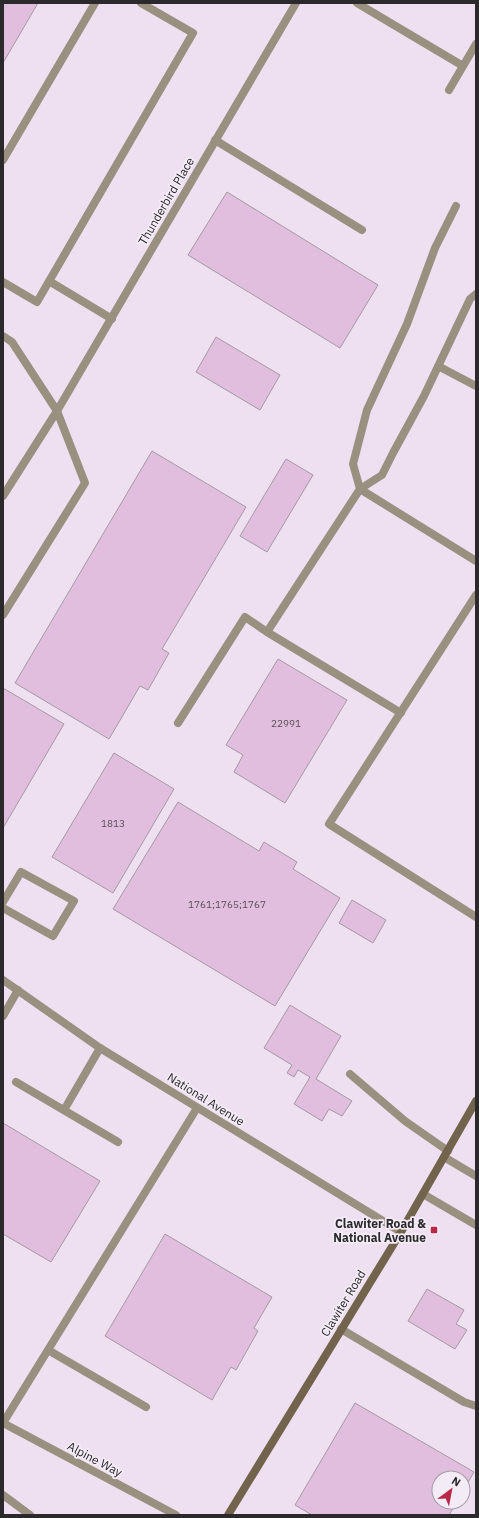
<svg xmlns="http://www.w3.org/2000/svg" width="479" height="1518" font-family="'IBM Plex Sans',sans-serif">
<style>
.built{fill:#eee0f0;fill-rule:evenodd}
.building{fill:#e1bede;stroke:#a39aa2}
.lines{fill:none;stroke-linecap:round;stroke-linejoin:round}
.service{stroke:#9a9080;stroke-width:8}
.minor{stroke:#9a9080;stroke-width:8}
.secondary{stroke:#72634c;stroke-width:8}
.poi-dot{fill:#ba2847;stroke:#f3ebf5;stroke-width:1.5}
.labels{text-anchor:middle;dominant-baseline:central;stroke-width:3.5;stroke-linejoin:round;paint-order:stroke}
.number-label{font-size:10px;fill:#594e59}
.street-label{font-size:12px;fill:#2c292d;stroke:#f3ebf5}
.poi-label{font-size:12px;font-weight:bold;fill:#2c292d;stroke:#f3ebf5;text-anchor:end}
</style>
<rect width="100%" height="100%" fill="#f3ebf5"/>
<path class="built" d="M3,3H476V1515H3ZM439,1478H463V1502H439Z"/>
<path class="building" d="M4,3H38L3,63V4Z
M227,192L378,285L340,348L188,255Z
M216,337L280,375L260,410L196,372Z
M152,451L246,507L162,649L169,653L148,690L140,686L109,739L15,683Z
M286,459L313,475L267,552L240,536Z
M278,659L347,700L285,803L234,772L243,755L226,745Z
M3,688L64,724L3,828Z
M114,753L174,789L113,893L52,857Z
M178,802L259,851L264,842L297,862L293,869L340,898L275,1006L113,909Z
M352,900L386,920L373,943L339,923Z
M290,1005L341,1036L316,1079L352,1101L342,1116L329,1109L322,1121L294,1104L310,1077L298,1070L294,1077L287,1073L292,1065L264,1048Z
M3,1123L100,1181L51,1262L3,1234Z
M165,1234L272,1297L254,1328L258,1331L236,1370L231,1367L212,1400L105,1336Z
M427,1289L464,1310L456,1324L467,1330L455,1349L408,1321Z
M355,1403L474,1472L463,1491V1478H439V1502H457L449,1515H312L295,1505Z"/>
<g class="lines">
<path class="service" d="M357,3L463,66
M449,90L476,44
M215,140L362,230
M3,160L95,3
M456,206L435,248L407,324L367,410L353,464L360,489L382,475L393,453L424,396L470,299L476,294
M49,281L112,319
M3,282L37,302L193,33L141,3
M3,336L12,342L57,411L85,483L3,615
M438,366L476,386
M3,496L57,411
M476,595L329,824L476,917
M401,713L267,632L360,489L476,561
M178,723L245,617L267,632
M3,902L21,872L74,901L53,936L3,908
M3,1016L18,990
M350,1074L405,1121L448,1151
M16,1082L118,1142
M64,1110L100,1048
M444,1157L476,1176
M423,1194L476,1225
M341,1329L464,1402L476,1406
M48,1350L146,1407
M3,1423L197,1108
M3,1495L30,1515"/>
<path class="minor" d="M57,411L296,3
M3,980L100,1048L401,1232
M3,1423L176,1515"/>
<path class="secondary" d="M228,1515L401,1232L476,1101"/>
</g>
<rect class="poi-dot" x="430" y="1226" width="8" height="8" rx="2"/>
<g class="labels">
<g class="number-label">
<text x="286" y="723">22991</text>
<text x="113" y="823">1813</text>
<text x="227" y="904">1761;1765;1767</text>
</g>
<g class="street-label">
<text transform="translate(166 201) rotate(-60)">Thunderbird Place</text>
<text transform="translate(206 1099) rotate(32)">National Avenue</text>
<text transform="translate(343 1303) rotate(-59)">Clawiter Road</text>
<text transform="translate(95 1459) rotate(28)">Alpine Way</text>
</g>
<g class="poi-label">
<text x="426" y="1223">Clawiter Road &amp;<tspan x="426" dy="14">National Avenue</tspan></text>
</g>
</g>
<rect width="479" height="1518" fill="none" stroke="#2c292d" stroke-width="8"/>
<g transform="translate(451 1490) rotate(32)"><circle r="19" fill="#f3ebf5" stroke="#a39da5"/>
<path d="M0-3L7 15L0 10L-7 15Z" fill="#ba2847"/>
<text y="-6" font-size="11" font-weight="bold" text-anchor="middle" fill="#2c292d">N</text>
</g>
</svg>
